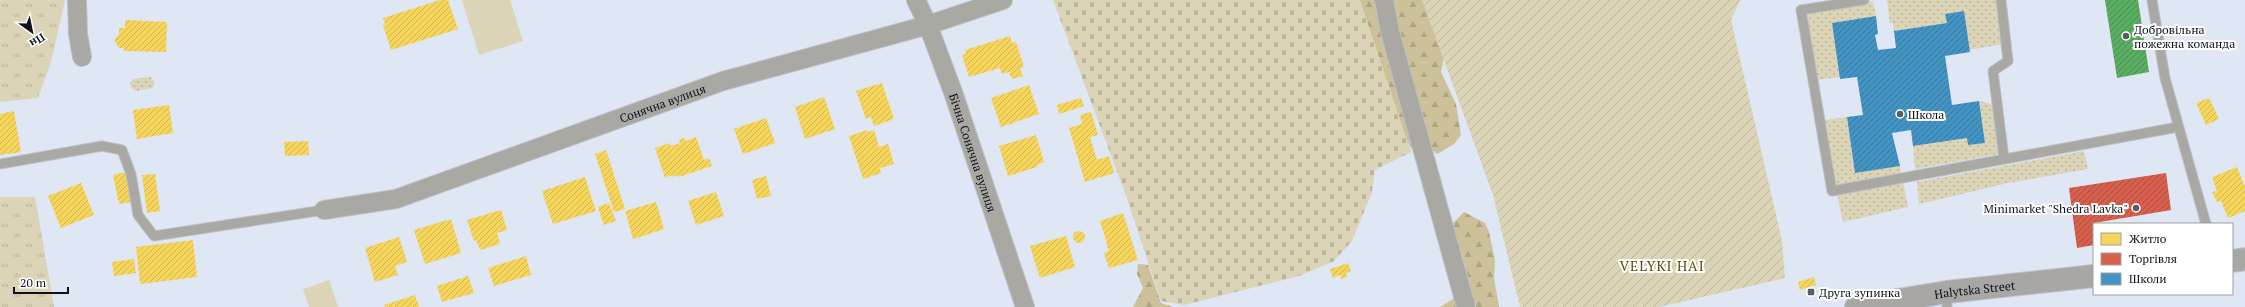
<svg xmlns="http://www.w3.org/2000/svg" width="2245" height="307" font-family="'PT Serif',serif">
<style>
.grass{fill:url(#grass-dots)}
.forest{fill:url(#forest-firs)}
.cemetery{fill:url(#cemetery-stones)}
.park{fill:url(#park-tufts)}
.garden{fill:url(#garden-furrows)}
.pitch{fill:#dcd4b7}
.homes{fill:url(#homes-hatch)}
.shops{fill:url(#shops-hatch)}
.schools{fill:url(#schools-hatch)}
.public{fill:url(#public-hatch)}
.lines{fill:none;stroke-linecap:round;stroke-linejoin:round}
.lane-casing{stroke:#bbc1cb;stroke-width:11}
.street-casing{stroke:#bbc1cb;stroke-width:20}
.secondary-casing{stroke:#bbc1cb;stroke-width:24}
.lane{stroke:#a9a8a2;stroke-width:9}
.street{stroke:#a9a8a2;stroke-width:18}
.secondary{stroke:#a8a7a3;stroke-width:22}
.poi-dot{fill:#565c68;stroke:#fff;stroke-width:1.5}
.labels{text-anchor:middle;dominant-baseline:central;stroke-width:4;stroke-linejoin:round;paint-order:stroke}
.poi-label{font-size:12px;fill:#0d121c;stroke:#fff;text-anchor:start}
.street-label{font-size:12px;fill:#0d121c;stroke:#fff}
.quarter-label{font-size:14px;letter-spacing:1px;fill:#5e4c0e;stroke:#fff}
</style>
<defs>
<pattern id="grass-dots" width="8" height="8" patternUnits="userSpaceOnUse"><rect width="8" height="8" fill="#dcd4b7"/><path d="M2 2h.1M6 6h.1" fill="none" stroke="#bcb59d" stroke-width="1.8" stroke-linecap="round"/></pattern>
<pattern id="forest-firs" width="22" height="20" patternUnits="userSpaceOnUse"><rect width="22" height="20" fill="#ccc199"/><path d="M5 1l3.5 6h-7zM16 11l3.5 6h-7z" fill="#aea583"/></pattern>
<pattern id="cemetery-stones" width="16" height="16" patternUnits="userSpaceOnUse"><rect width="16" height="16" fill="#dcd4b7"/><path d="M2 7V4a2 2 0 0 1 4 0v3zM10 15v-3a2 2 0 0 1 4 0v3z" fill="#bcb59d"/></pattern>
<pattern id="park-tufts" width="24" height="20" patternUnits="userSpaceOnUse"><rect width="24" height="20" fill="#dcd4b7"/><path d="M3 7l-1-3M5 7V3M7 7l1-3M15 17l-1-3M17 17v-4M19 17l1-3" fill="none" stroke="#bcb59d"/></pattern>
<pattern id="garden-furrows" width="10" height="10" patternUnits="userSpaceOnUse"><rect width="10" height="10" fill="#dcd4b7"/><path d="M-1 1l2-2M0 10L10 0M9 11l2-2" fill="none" stroke="#bcb59d"/></pattern>
<pattern id="homes-hatch" width="6" height="6" patternUnits="userSpaceOnUse"><rect width="6" height="6" fill="#f6d55c"/><path d="M-1 1l2-2M0 6l6-6M5 7l2-2" fill="none" stroke="#d2b64f"/></pattern>
<pattern id="shops-hatch" width="6" height="6" patternUnits="userSpaceOnUse"><rect width="6" height="6" fill="#d6604d"/><path d="M-1 1l2-2M0 6l6-6M5 7l2-2" fill="none" stroke="#ac4e3f"/></pattern>
<pattern id="schools-hatch" width="6" height="6" patternUnits="userSpaceOnUse"><rect width="6" height="6" fill="#4393c3"/><path d="M-1 1l2-2M0 6l6-6M5 7l2-2" fill="none" stroke="#36779e"/></pattern>
<pattern id="public-hatch" width="6" height="6" patternUnits="userSpaceOnUse"><rect width="6" height="6" fill="#5aae61"/><path d="M-1 1l2-2M0 6l6-6M5 7l2-2" fill="none" stroke="#498c4f"/></pattern>
</defs>
<rect width="100%" height="100%" fill="#dfe6f4"/>
<path class="grass" d="M1887,0H1998L2003,44L1969,50L1964,11L1945,14L1947,23L1894,31L1893,23H1890Z
M1873,1L1876,16L1832,23L1840,77L1818,80L1807,17L1812,11Z
M151,77L155,84L152,88L137,91L131,88L130,83L133,79Z
M1979,101L1992,104L1999,154L1915,169L1913,146L1967,138L1968,145L1985,143Z
M1847,117L1855,172L1900,166L1901,173L1836,186L1824,120Z
M2084,151L2088,169L2008,183L1919,204L1917,182Z
M1903,182L1908,207L1843,222L1837,194Z"/>
<path class="forest" d="M1352,0H1426L1444,57L1441,72L1456,104L1461,135L1454,144L1439,153L1437,154L1432,150L1418,158L1398,128Z
M1464,212L1485,223L1489,232L1495,260L1494,278L1499,307H1440L1469,289L1467,273L1452,237L1453,223Z
M1138,264L1148,265L1161,303L1173,307H1133L1143,288L1137,274Z"/>
<path class="cemetery" d="M1053,0H1360L1411,152L1375,170L1372,192L1352,241L1334,261L1299,276L1184,305L1161,301L1124,190Z"/>
<path class="park" d="M0,0H65L51,62L38,98L0,102Z
M0,197H35L54,307H0Z"/>
<path class="garden" d="M1422,0H1740L1731,20L1782,241L1785,278L1659,307H1520L1493,195Z"/>
<path class="pitch" d="M462,0H510L523,41L479,55Z
M329,280L338,307H309L303,289Z"/>
<path class="homes" d="M440,0H448L458,29L391,50L383,25L385,24L383,18Z
M125,20L167,22L166,52L124,51V48H119L114,40L119,35V28H125Z
M1010,36L1012,43L1016,42L1024,67L1020,68L1023,76L1012,79L1009,72L1002,74L1000,68L969,77L962,55L966,54L965,50Z
M882,83L894,119L874,126L871,117L866,119L856,91Z
M1029,85L1039,114L1001,127L991,98Z
M824,97L835,129L805,139L795,107Z
M1081,98L1084,106L1059,114L1057,105Z
M2209,98L2219,119L2206,125L2196,103Z
M169,105L173,133L137,139L133,110Z
M14,111L21,152L0,155V114Z
M1091,112L1098,135L1090,137L1097,160L1109,156L1114,173L1085,182L1069,128L1082,124L1080,115Z
M766,118L775,143L743,154L734,129Z
M867,130L868,132L874,130L879,147L888,144L894,164L880,168L881,173L863,179L849,136Z
M1036,135L1044,162L1037,165V167L1008,176L999,146Z
M696,137L704,160L709,158L712,166L679,177L678,175L673,177L672,175L665,178L655,148L670,143L671,146L680,143L679,140L684,138L686,141Z
M308,141L309,155L285,156L284,142Z
M606,150L625,209L614,212L595,154Z
M2237,167L2245,187V211L2228,218L2221,201L2217,202L2212,192L2217,191L2212,177Z
M126,172L132,202L119,204L113,175Z
M155,174L160,211L147,213L142,175Z
M766,176L771,196L757,199L752,180Z
M585,177L596,211L553,224L542,191Z
M81,183L94,215L61,228L48,196Z
M716,192L724,216L696,225L688,201Z
M656,202L664,229L633,239L625,211Z
M609,203L616,221L604,225L598,207Z
M501,210L507,230L497,233L500,244L480,250L476,240L474,241L467,220Z
M1123,213L1138,260L1109,268L1104,253L1109,251L1100,221Z
M451,219L461,253L425,264L414,230Z
M1073 237a6 6 0 1 1 12 0a6 6 0 1 1-12 0Z
M1066,236L1075,267L1040,278L1030,246Z
M399,237L407,262L395,266L398,275L375,282L365,248Z
M193,240L197,277L140,284L136,247Z
M526,256L531,275L494,286L488,268Z
M134,259L136,273L114,276L112,262Z
M1348,263L1351,271L1346,273L1347,277L1341,279L1340,275L1333,278L1330,269Z
M468,276L474,293L442,302L437,286Z
M1814,277L1816,285L1800,290L1798,282Z
M415,295L419,307H385L384,305Z"/>
<path class="shops" d="M2166,173L2171,210L2094,223V245L2077,248L2069,188Z"/>
<path class="schools" d="M1964,11L1970,52L1945,56L1952,105L1979,101L1985,143L1968,145L1967,138L1913,146L1911,130L1892,133L1900,166L1855,173L1847,117L1863,115L1857,77L1840,79L1832,23L1876,16L1878,34L1875,35L1878,50L1896,48L1894,31L1947,23L1945,14Z"/>
<path class="public" d="M2105,0H2138L2149,72L2117,78Z"/>
<g class="lines">
<defs>
<path id="lane" d="M1864,0L1801,10L1832,191L2178,127
M2001,0L2008,61L1993,71L2004,159
M2152,0L2165,78L2206,224
M0,164L102,146L122,150L131,174L138,215L154,236L324,210
M1947,307V292"/>
<g id="street">
<path d="M77,0L78,34L82,57"/>
<path id="s1" d="M916,0L928,25L954,95L1025,307"/>
<path d="M1384,0L1390,32L1466,307"/>
<path id="s2" d="M324,210L396,199L723,81L928,25L1003,0"/>
</g>
<g id="secondary">
<path d="M2232,261L2245,259"/>
<path id="s3" d="M1856,307L1947,292L2094,276"/>
</g>
</defs>
<use href="#lane" class="lane-casing"/>
<use href="#street" class="street-casing"/>
<use href="#secondary" class="secondary-casing"/>
<use href="#lane" class="lane"/>
<use href="#street" class="street"/>
<use href="#secondary" class="secondary"/>
</g>
<g class="poi-dot">
<circle cx="2126" cy="36" r="4"/>
<circle cx="1900" cy="114" r="4"/>
<circle cx="2136" cy="208" r="4"/>
<rect x="1807" y="288" width="8" height="8" rx="2"/>
</g>
<g class="labels">
<g class="poi-label">
<text x="2134" y="29">Добровільна<tspan x="2134" dy="14">пожежна команда</tspan></text>
<text x="1908" y="114">Школа</text>
<text x="2128" y="208" text-anchor="end">Minimarket "Shedra Lavka"</text>
<text x="1819" y="292">Друга зупинка</text>
</g>
<g class="street-label">
<text stroke="none"><textPath href="#s2" startOffset="356">Сонячна вулиця</textPath></text>
<text stroke="none"><textPath href="#s1" startOffset="163">Бічна Сонячна вулиця</textPath></text>
<text stroke="none"><textPath href="#s3" startOffset="120">Halytska Street</textPath></text>
</g>
<g class="quarter-label">
<text x="1662" y="265">VELYKI HAI</text>
</g>
</g>
<rect x="2093" y="223" width="140" height="72" fill="#ffffff" stroke="#9ea0a4"/>
<rect x="2101" y="233" width="20" height="12" fill="#f6d55c" stroke="#9ea0a4"/>
<text x="2129" y="243" font-size="12" fill="#0d121c">Житло</text>
<rect x="2101" y="253" width="20" height="12" fill="#d6604d" stroke="#9ea0a4"/>
<text x="2129" y="263" font-size="12" fill="#0d121c">Торгівля</text>
<rect x="2101" y="273" width="20" height="12" fill="#4393c3" stroke="#9ea0a4"/>
<text x="2129" y="283" font-size="12" fill="#0d121c">Школи</text>
<g transform="translate(32 32) rotate(147)" stroke="#ffffff" stroke-width="3" paint-order="stroke">
<path d="M0-3L7 15L0 10L-7 15Z" fill="#0d121c"/>
<text y="-6" font-size="11" font-weight="bold" text-anchor="middle" fill="#0d121c">Пн</text>
</g>
<path d="M14 287v6h54v-6" fill="none" stroke="#0d121c" stroke-width="2"/>
<text x="20" y="287" font-size="12" fill="#0d121c" stroke="#ffffff" stroke-width="3" paint-order="stroke">20 m</text>
</svg>
